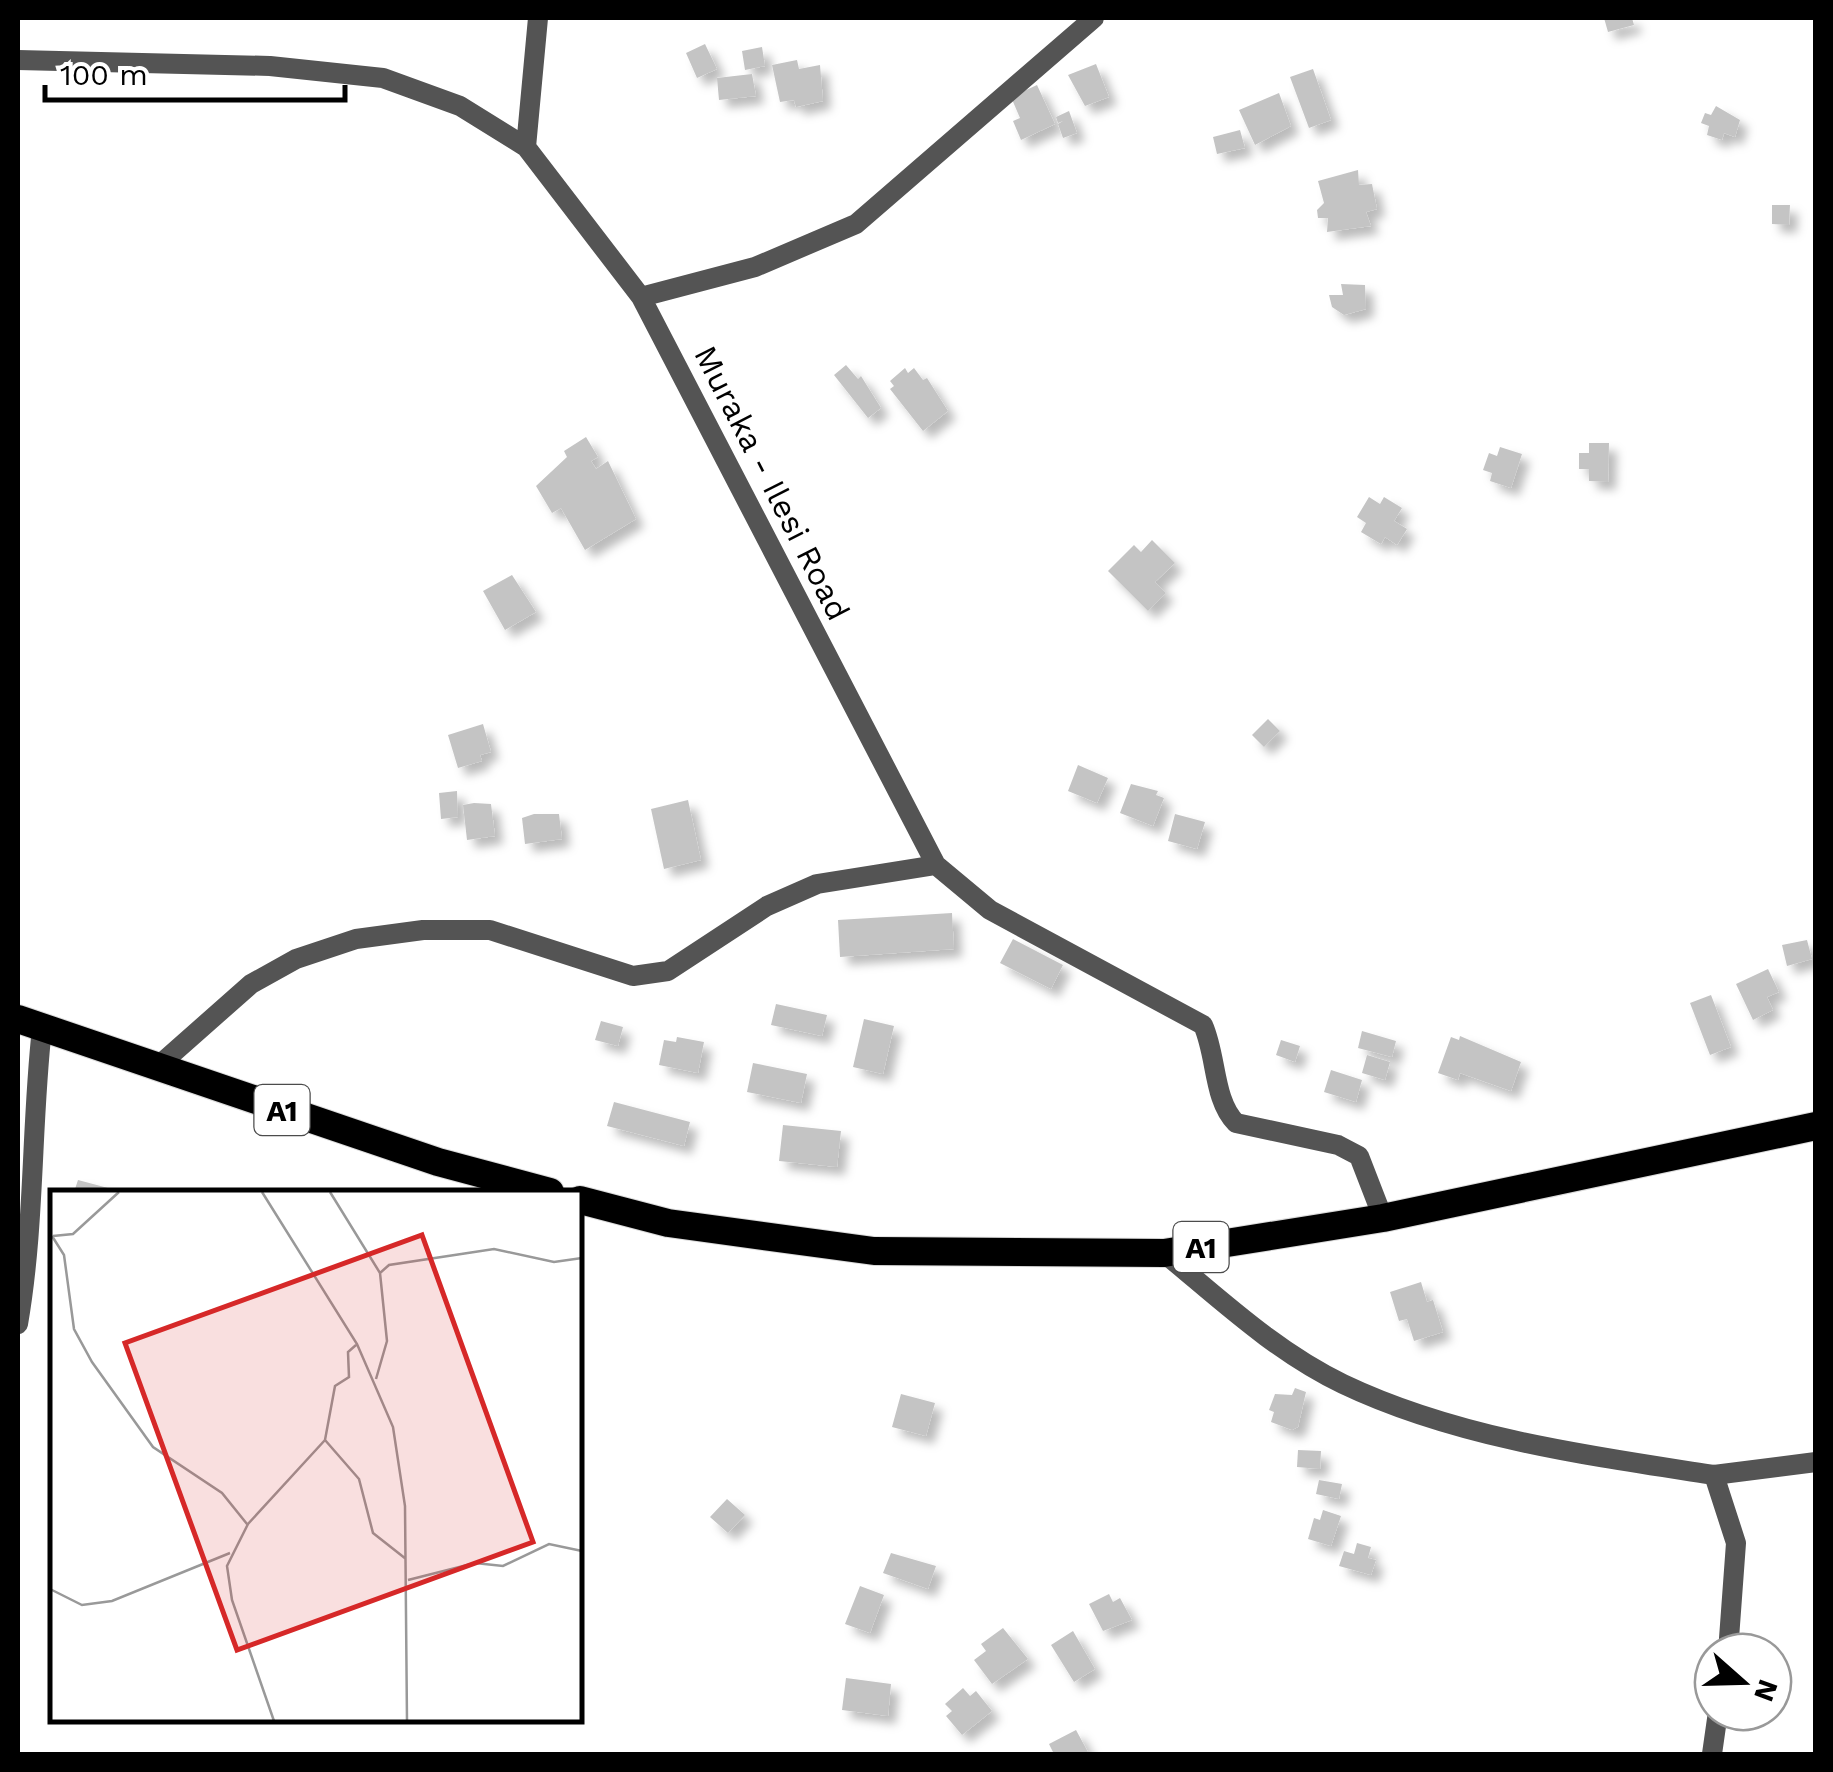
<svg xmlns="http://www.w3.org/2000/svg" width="1833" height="1772" font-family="'Work Sans',sans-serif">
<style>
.building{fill:#c4c4c4;filter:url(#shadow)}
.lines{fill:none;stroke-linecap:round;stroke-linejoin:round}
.trunk-casing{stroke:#dbdbdb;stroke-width:30}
.minor{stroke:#545454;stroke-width:20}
.trunk{stroke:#000;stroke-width:28}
.labels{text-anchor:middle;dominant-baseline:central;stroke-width:9;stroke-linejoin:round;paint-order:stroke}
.shield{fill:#fff;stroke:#4c4c4c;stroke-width:2.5}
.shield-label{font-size:30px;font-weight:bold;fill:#000}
.street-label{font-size:32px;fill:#000;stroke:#fff}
.inset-road{fill:none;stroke:#999;stroke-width:2.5}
.view{fill:#d62828;fill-opacity:0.15;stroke:#d62828;stroke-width:5}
.inset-edge{fill:none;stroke:#000;stroke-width:5}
</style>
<defs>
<filter id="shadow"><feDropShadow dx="8" dy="8" stdDeviation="5" flood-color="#0004"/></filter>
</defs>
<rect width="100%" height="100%" fill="#fff"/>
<path class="building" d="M1604,18H1632L1634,25L1608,32Z
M705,44L717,69L697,78L686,53Z
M762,47L765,66L745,70L742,51Z
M797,60L799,69L820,65L823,101L796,107L794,100L780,102L772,65Z
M1096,64L1109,97L1085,106L1068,75Z
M1313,69L1331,120L1309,128L1290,77Z
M752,74L756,96L719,100L717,78Z
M1037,85L1055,124L1021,140L1013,121L1020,118L1011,97Z
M1279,93L1291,126L1255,145L1239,110Z
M1716,106L1740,120L1735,137L1724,133L1722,140L1707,135L1709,126L1701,123L1705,113L1711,115Z
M1069,111L1077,133L1063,138L1058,124L1063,121L1058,123L1056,117Z
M1240,130L1245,148L1217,154L1213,137Z
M1358,170L1359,185L1372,184L1377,209L1366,212L1371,226L1327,232L1328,218H1318L1317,210L1324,203L1318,181Z
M1772,205H1790L1789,225L1772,224Z
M1341,284L1365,285L1366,309L1344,315L1332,307L1329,295H1343Z
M846,365L858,379L861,376L881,408L868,418L834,375Z
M905,368L908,373L914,368L923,380L927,378L948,411L923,431L890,389L894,386L890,381Z
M586,437L598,457L591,461L596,469L608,461L636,519L585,550L561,508L552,513L536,486L567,457L564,451Z
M1589,443H1609L1608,482L1589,481V469H1579V453H1589Z
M1500,447L1522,454L1511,488L1490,481L1492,473L1483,470L1489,453L1497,456Z
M1369,497L1380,504L1384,497L1402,508L1394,521L1407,529L1397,545L1385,537L1381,544L1361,532L1366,523L1357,517Z
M1152,540L1175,563L1155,582L1166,593L1148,611L1108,571L1134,545L1141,552Z
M512,575L536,612L505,630L483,591Z
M1268,719L1280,731L1264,747L1252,735Z
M483,724L491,752L480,755L482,761L458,768L448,735Z
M1078,765L1108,778L1097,803L1068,791Z
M1131,784L1158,791L1156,795L1164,798L1153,826L1120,813Z
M457,791L458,817L441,819L439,793Z
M688,800L701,860L664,869L651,809Z
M474,803L491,804L495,836L467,840L463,805Z
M534,814H559L562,839L525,844L522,818Z
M1175,814L1205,822L1197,849L1168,841Z
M952,913L954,949L840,957L838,920Z
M1013,939L1063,965L1051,989L1000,963Z
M1807,940L1812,959L1787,966L1782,945Z
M1768,969L1779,992L1767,997L1773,1010L1753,1020L1736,984Z
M1711,995L1731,1047L1710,1055L1690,1003Z
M776,1004L827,1015L822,1036L771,1025Z
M864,1019L894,1026L883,1074L853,1067Z
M601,1021L623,1027L618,1046L595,1040Z
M1362,1031L1396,1041L1392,1057L1358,1048Z
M1460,1036L1521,1062L1511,1091L1460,1073L1458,1080L1438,1073L1451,1037L1459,1040Z
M677,1037L704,1042L698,1073L659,1065L664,1040L676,1042Z
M1281,1040L1300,1046L1295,1062L1276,1055Z
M1367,1055L1390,1062L1385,1080L1362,1073Z
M753,1063L807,1074L801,1103L747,1092Z
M1331,1070L1362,1080L1356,1102L1324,1092Z
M614,1102L690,1122L684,1146L607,1126Z
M783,1125L841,1131L837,1167L779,1161Z
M78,1180L108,1188L107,1192H74Z
M1421,1282L1427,1302L1433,1300L1443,1332L1414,1341L1407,1319L1399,1321L1390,1292Z
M1295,1388L1306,1392L1298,1427L1292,1430L1271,1422L1274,1412L1269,1410L1275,1394L1292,1395Z
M901,1394L935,1403L926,1436L892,1427Z
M1298,1450L1321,1451L1320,1469L1297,1467Z
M1319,1480L1342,1484L1339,1499L1316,1494Z
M727,1499L745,1515L728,1533L710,1517Z
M1323,1510L1341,1516L1331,1546L1308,1539L1314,1518L1320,1520Z
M1357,1543L1371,1547L1368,1558L1376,1560L1371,1575L1339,1566L1344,1551L1354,1554Z
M891,1553L936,1566L928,1589L883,1573Z
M860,1586L884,1595L870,1633L845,1624Z
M1109,1594L1113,1602L1120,1598L1132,1620L1103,1631L1089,1604Z
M1003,1628L1028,1659L992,1684L974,1660L986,1651L981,1644Z
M1073,1631L1095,1669L1074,1682L1051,1645Z
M846,1678L891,1684L888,1716L842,1710Z
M963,1688L970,1696L976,1691L992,1711L962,1735L946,1716L952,1711L945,1704Z
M1076,1730L1089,1754H1054L1049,1744Z"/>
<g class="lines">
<defs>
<path id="trunk" d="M18,1019L438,1162L550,1192
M580,1200L668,1223L874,1251L1164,1253L1383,1218L1816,1126"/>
</defs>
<use href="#trunk" class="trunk-casing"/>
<path class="minor" d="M18,60L270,66L383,78L460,106L526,147L641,297L936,865L990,910L1203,1025C1217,1056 1213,1100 1236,1123L1338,1145L1359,1156L1383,1218
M526,147L538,18
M641,297L755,267L856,224L1094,18
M156,1068L251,984L296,959L356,939L423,930H490L633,976L668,971L767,906L817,884L936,865
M1164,1253C1221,1300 1276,1352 1343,1384C1456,1438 1590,1456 1714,1475L1736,1543L1728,1652
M18,1324C35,1226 31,1126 42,1028
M1714,1475L1816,1462
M1712,1754L1718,1712"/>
<use href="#trunk" class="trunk"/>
</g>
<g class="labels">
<g class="shield">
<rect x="254.5" y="1085" width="55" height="50" rx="8"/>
<rect x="1173.5" y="1222" width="55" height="50" rx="8"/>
</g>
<g class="shield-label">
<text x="282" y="1110">A1</text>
<text x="1201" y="1247">A1</text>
</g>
<g class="street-label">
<text transform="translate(772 483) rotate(63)">Muraka - Ilesi Road</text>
</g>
</g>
<g transform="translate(50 1190)">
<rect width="532" height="532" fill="#fff"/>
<path class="inset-road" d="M212,2L307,154L343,237L355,316L357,531M280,2L330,83M2,46L14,65L24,139L42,172L103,257L172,303L197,334M3,46L23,44L69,2M264,84L320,64M326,189L337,151L330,83L339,75L444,59L504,72L532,68M275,250L309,289L323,343L356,369M358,390L425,373L453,376L499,354L532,361M0,399L32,415L62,411L180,363M224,531L182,410L177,376L198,334L275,250L285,196L299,187L298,162L306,155"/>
<path class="view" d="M372,45L483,352L187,460L75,153Z"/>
<rect width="532" height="532" class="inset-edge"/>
</g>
<rect width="1833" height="1772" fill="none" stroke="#000000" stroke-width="40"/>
<g transform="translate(1743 1682) rotate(110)"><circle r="48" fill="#ffffff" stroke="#999999" stroke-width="2.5"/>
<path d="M0-8L18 38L0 25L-18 38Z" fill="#000000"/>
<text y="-15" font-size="28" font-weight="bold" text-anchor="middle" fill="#000000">N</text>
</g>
<path d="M45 85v15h300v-15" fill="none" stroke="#000000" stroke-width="5"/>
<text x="60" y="85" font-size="30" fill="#000000" stroke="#ffffff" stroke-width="8" paint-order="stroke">100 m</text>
</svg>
